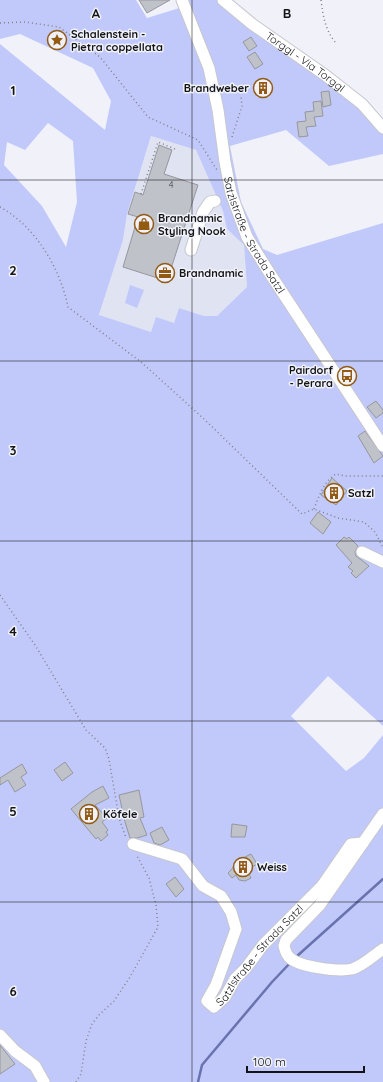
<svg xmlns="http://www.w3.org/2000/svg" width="383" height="1082" font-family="Quicksand,sans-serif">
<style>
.built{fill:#e0e3f1}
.green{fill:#c0c9fa;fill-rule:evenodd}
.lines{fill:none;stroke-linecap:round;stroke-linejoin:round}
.stream{stroke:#6a73ae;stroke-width:2.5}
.building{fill:#c0c2c9;stroke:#96979e}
.minor-casing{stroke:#c6c7ce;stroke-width:13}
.path{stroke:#828388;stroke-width:1.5;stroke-dasharray:1 3;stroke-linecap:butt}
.minor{stroke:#fff;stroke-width:11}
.grid{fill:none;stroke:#121315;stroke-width:1;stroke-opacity:0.55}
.labels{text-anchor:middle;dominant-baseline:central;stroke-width:3;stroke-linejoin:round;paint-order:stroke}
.number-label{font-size:9px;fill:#3e3f42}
.poi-label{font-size:11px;font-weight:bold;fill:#121315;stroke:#f0f1f9;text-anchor:start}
.street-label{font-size:11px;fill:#121315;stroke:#f0f1f9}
.grid-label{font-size:13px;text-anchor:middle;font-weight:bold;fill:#121315;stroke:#f0f1f9;stroke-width:3;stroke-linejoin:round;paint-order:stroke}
</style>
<rect width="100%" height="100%" fill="#f0f1f9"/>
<path class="built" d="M151,136L196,150L223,211L227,229L244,245L247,287L217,316H204L179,308L174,323L151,332L99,316L123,240L127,214Z"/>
<path class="green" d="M0,0H136L147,18L189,5L188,0H223L383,128V154L329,166L286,130L230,146L241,202L263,249L277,255L383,223V726L328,676L291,716L346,771L364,758L383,735V1082H0V44L105,130L111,101L93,68L20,34L0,39ZM48,123L73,141L77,202L66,247L42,206L4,165L7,142L25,150ZM151,136L196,150L223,211L227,229L244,245L247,287L217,316H204L179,308L174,323L156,317L151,332L99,315L123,240L127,214Z
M130,285L144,290L137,308L125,303Z"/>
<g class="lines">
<path class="stream" d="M296,957L383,879
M198,1082L202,1065L272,982L291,962"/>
</g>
<path class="building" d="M139,0H170L147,13Z
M251,37L257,46L249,51L243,42Z
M255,52L263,64L255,69L247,57Z
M263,79L270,90L261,98L254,90Z
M329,91L331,105L323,107L321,92Z
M321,101L323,116L314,117L316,126L306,127L308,136L299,137L297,122L306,121L305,112L314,111L313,102Z
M159,145L172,150L164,174L198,185L167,281L123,267L138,217L128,214L135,192L143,195Z
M376,401L383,410V413L376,418L367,407Z
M365,431L383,456L374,463L358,436Z
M332,478L347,491L336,505L321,495Z
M318,512L331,522L323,534L310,523Z
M344,537L347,539L349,537L358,546L355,552L356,556L369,566L356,578L351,573L353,571L348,567L352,563L336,545Z
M65,762L73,773L62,781L54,770Z
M22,764L27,773L21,777L26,785L15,792L8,780L0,785V778Z
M103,786L109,798L95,805L107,818L102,822L108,830L106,832L108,835L101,841L98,837L96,839L71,809L92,792Z
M139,790L144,817L140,818L147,835L137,838H130L125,822L119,795Z
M232,824L247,826L245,837H231Z
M162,827L169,840L160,845L154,843L150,833Z
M251,854L257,864L247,870L251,878L245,881L239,880L236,875L232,878L228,873L231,870L239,860Z
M175,877L184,889L176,897L166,884Z
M0,1045L15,1064L0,1074Z"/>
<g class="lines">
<defs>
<g id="minor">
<path id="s1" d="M182,0L209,68L218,110L225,162L231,193L247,237L267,269L383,446"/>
<path id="s2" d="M223,0L252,24L325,75L362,104L383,128"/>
<path d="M191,250L203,212L210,202L215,201"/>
<path d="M362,552L383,562"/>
<path d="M383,814L319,906L286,940L284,946C285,950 286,954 289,957C298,967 339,972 352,969C363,966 374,955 383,949"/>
<path id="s3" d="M133,844L182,859L203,886L221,896L231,912L236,929L216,985L207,1001L214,1007L225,997L235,979L246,968L263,945L322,886L351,844L363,843"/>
<path d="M0,1035L15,1051L35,1066L44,1082"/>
</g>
</defs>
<use href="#minor" class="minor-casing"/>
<path class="path" d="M321,0C323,16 325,29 335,42
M0,23L25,22L59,27L100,57L148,117L198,140L217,170
M232,137L242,106L241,96
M141,194L158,142L175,149
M0,207C36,227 60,268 68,307L141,362L204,419L302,514L314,509L338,518L364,522L375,532L383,548
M314,509C319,496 324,481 336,474L345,476H383
M0,595L35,645L86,730L105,748L109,759L119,818L126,838
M76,1082L81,1074L86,1041L92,1024L99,1015L114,1001L130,977L158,927L156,905L149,878L137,856"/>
<use href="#minor" class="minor"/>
</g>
<path class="grid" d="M192,0V1082M0,180H383M0,361H383M0,541H383M0,721H383M0,902H383"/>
<defs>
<symbol id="sight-ring" viewBox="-11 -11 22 22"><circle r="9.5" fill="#f0f1f9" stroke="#925a13" stroke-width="1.5"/><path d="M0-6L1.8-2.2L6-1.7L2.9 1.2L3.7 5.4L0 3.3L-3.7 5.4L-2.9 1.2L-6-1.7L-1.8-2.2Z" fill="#925a13"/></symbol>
<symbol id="building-ring" viewBox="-11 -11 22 22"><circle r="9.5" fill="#f0f1f9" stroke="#925a13" stroke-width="1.5"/><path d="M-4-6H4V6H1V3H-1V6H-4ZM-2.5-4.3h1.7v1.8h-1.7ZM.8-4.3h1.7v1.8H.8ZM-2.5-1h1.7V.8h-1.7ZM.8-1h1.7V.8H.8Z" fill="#925a13"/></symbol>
<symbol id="shop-ring" viewBox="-11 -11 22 22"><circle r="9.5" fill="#f0f1f9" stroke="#925a13" stroke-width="1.5"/><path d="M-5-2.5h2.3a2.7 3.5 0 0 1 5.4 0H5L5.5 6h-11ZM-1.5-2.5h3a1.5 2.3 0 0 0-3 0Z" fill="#925a13"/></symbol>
<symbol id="office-ring" viewBox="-11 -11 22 22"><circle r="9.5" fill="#f0f1f9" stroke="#925a13" stroke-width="1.5"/><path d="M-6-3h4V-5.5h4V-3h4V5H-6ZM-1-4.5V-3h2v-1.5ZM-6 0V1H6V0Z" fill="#925a13"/></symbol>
<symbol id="bus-ring" viewBox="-11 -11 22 22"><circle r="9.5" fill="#f0f1f9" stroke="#925a13" stroke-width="1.5"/><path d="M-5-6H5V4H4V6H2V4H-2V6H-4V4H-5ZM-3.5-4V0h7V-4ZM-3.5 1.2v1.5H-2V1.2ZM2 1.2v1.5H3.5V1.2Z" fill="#925a13"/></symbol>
</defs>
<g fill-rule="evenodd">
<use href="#sight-ring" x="46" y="29" width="22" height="22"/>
<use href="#building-ring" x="252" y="77" width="22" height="22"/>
<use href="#shop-ring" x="133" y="213" width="22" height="22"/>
<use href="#office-ring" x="154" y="262" width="22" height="22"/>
<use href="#bus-ring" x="336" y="365" width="22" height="22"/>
<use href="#building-ring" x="323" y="482" width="22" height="22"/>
<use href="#building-ring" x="78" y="803" width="22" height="22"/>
<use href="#building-ring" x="232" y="856" width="22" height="22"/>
</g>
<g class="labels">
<g class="number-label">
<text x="171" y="184">4</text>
</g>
<g class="poi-label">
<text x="71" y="34">Schalenstein -<tspan x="71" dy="13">Pietra coppellata</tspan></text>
<text x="249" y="88" text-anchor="end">Brandweber</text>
<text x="158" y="218">Brandnamic<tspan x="158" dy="13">Styling Nook</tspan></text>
<text x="179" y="273">Brandnamic</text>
<text x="333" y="370" text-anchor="end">Pairdorf<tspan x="333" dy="13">- Perara</tspan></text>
<text x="348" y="493">Satzl</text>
<text x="103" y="814">Köfele</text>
<text x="257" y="867">Weiss</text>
</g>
<g class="street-label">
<text stroke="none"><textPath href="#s2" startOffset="103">Torggl - Via Torggl</textPath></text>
<text stroke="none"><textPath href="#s1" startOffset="248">Satzlstraße - Strada Satzl</textPath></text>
<text stroke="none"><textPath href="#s3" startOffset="299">Satzlstraße - Strada Satzl</textPath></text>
</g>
</g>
<g class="grid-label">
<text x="96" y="18">A</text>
<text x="287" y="18">B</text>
<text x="13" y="95">1</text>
<text x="13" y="275">2</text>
<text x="13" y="455">3</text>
<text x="13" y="636">4</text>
<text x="13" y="816">5</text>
<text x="13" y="996">6</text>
</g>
<path d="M247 1066v6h117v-6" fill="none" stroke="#121315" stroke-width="2"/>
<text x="253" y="1066" font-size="12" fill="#121315" stroke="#f0f1f9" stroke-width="3" paint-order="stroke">100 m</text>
</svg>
